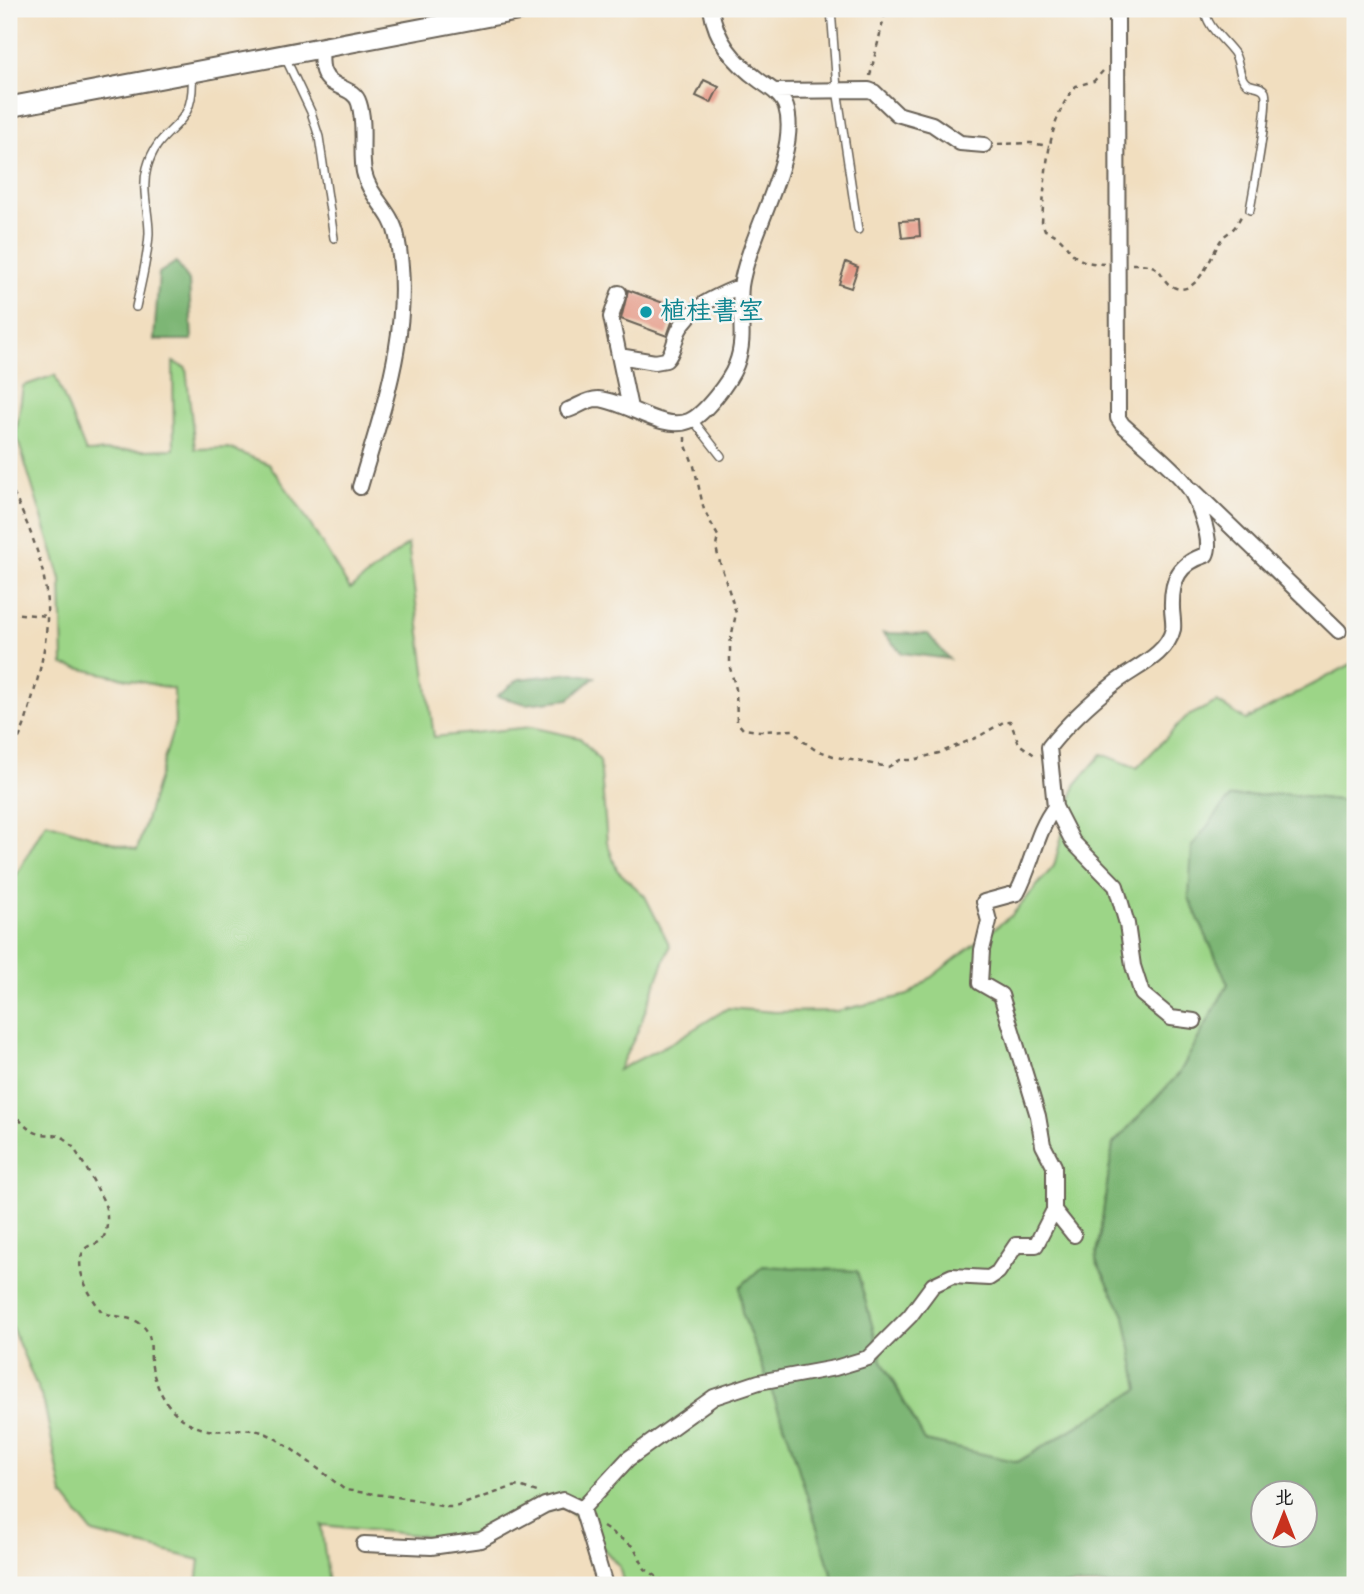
<svg xmlns="http://www.w3.org/2000/svg" width="1364" height="1594" font-family="Mynerve,'LXGW WenKai TC',sans-serif">
<style>
.green{fill:#9cd587;stroke:#5c7852;stroke-width:2}
.forest{fill:#7db674;stroke:#4c6948;stroke-width:2;fill-rule:evenodd}
.building{fill:#e49481}
.lines{fill:none;stroke-linecap:round;stroke-linejoin:round}
.lane-casing{stroke:#676055;stroke-width:10}
.street-casing{stroke:#676055;stroke-width:18}
.secondary-casing{stroke:#676055;stroke-width:23}
.path{stroke:#676055;stroke-width:2.5;stroke-dasharray:5 5;stroke-linecap:butt}
.lane{stroke:#fff;stroke-width:7}
.street{stroke:#fff;stroke-width:14}
.secondary{stroke:#fff;stroke-width:19}
.culture-dot{fill:#0f9aa8;stroke:#f6f6f2;stroke-width:2.5}
.labels{text-anchor:middle;dominant-baseline:central;stroke-width:5;stroke-linejoin:round;paint-order:stroke}
.culture-label{font-size:26px;fill:#0d838f;stroke:#f6f6f2;text-anchor:start}
</style>
<rect width="100%" height="100%" fill="#f6f6f2"/>
<filter id="ink" filterUnits="userSpaceOnUse"><feTurbulence type="fractalNoise" baseFrequency=".0143" numOctaves="2"/><feDisplacementMap in="SourceGraphic" scale="14" xChannelSelector="R" yChannelSelector="G"/><feConvolveMatrix kernelMatrix="1 2 1 2 8 2 1 2 1" color-interpolation-filters="sRGB"/></filter>
<filter id="wash" filterUnits="userSpaceOnUse"><feTurbulence type="fractalNoise" baseFrequency=".00686" numOctaves="4" result="noise"/><feDisplacementMap in="SourceGraphic" scale="28" xChannelSelector="R" yChannelSelector="G"/><feGaussianBlur stdDeviation="1.57" result="paint"/><feColorMatrix in="noise" values="0 0 0 0 0 0 0 0 0 0 0 0 0 0 0 0 0 1.4 0 .05"/><feComposite in="paint" operator="in"/></filter>
<g filter="url(#wash)">
<rect width="100%" height="100%" fill="#f1debf"/>
<path class="green" d="M173,362L186,368L195,449L228,448L269,464L297,503L350,589L408,544L434,737L531,727L580,738L600,761L607,842L617,870L645,896L670,946L636,1035L618,1070L673,1042L728,1008L774,1012L837,1011L908,995L1012,915L1054,866L1075,785L1102,754L1137,768L1186,717L1217,702L1246,720L1355,662V802L1285,794L1189,898L1228,984L1179,1074L1113,1144L1096,1261L1125,1316L1139,1389L1017,1462L925,1441L882,1361L857,1271L741,1287L742,1312L789,1438L835,1585H624L619,1566L565,1506L463,1540L321,1525L329,1583L326,1585H197L200,1560L93,1533L63,1495L44,1403L9,1321V888L46,822L137,850L175,723L174,689L63,665L61,579L16,434L23,386L55,375L86,452L174,449Z"/>
<path class="forest" d="M176,262L189,281L192,340H154L159,273Z
M883,633L928,634L949,659L902,653Z
M573,673L595,677L569,699L526,704L497,696L519,679Z
M1285,794L1355,802V1585H835L789,1438L742,1312L740,1287L763,1266L857,1271L882,1361L925,1441L1018,1462L1139,1389L1125,1316L1096,1261L1113,1144L1179,1074L1228,984L1189,898L1192,846L1230,797ZM1262,1492H1304V1534H1262Z"/>
<g id="blocks">
<path class="building" d="M704,80L719,87L711,103L696,96Z
M919,220L920,236L902,238L900,221Z
M846,262L858,267L851,288L839,284Z
M628,290L677,308L667,336L621,319Z"/>
</g>
</g>
<g filter="url(#ink)">
<use href="#blocks" fill-opacity="0" stroke="#676055" stroke-width="2"/>
<g class="lines">
<defs>
<path id="lane" d="M831,9L837,89L858,230
M1205,9C1206,27 1224,39 1234,53C1240,62 1238,76 1246,83C1252,87 1262,85 1265,92C1270,104 1253,192 1250,210
M285,57L311,112L319,137L334,238
M136,307C141,283 148,258 149,233C149,211 141,190 147,168C159,122 196,133 192,75
M693,420L721,456"/>
<path id="street" d="M321,47C322,55 320,66 324,73C330,89 354,86 359,103C366,125 360,150 364,172C369,197 393,212 397,237C414,324 384,405 360,487
M774,91L869,90L874,92L897,114L932,124L960,143L984,145
M619,293L611,317L630,408
M619,356L655,362L666,360C674,352 674,340 679,330C691,306 717,296 741,286
M568,410C577,407 587,399 598,399C626,401 663,432 689,421C704,415 730,381 736,365C747,338 738,313 741,286C748,236 801,153 786,107C782,95 770,88 760,81C734,62 716,41 711,9
M1193,490L1339,631
M1055,807L1073,842L1116,886L1127,924L1133,966L1142,994L1171,1018L1194,1021
M1054,1210L1074,1235
M364,1544L431,1547L481,1540L545,1505L563,1500L582,1509
M605,1585L582,1509L628,1459L714,1397L759,1382L835,1368L868,1358L910,1316L933,1285L952,1276L989,1278L998,1272L1016,1245H1036L1054,1210V1166L1043,1145L1038,1116L1001,995L980,983L982,950L989,921L984,902L1017,893C1032,866 1036,831 1055,807L1049,747C1067,724 1092,701 1115,683C1133,668 1167,656 1173,629C1174,623 1172,614 1172,608C1171,580 1179,563 1206,555C1214,541 1196,496 1186,484C1171,465 1140,441 1122,424L1118,418L1117,9"/>
<path id="secondary" d="M9,107L526,9"/>
</defs>
<use href="#lane" class="lane-casing"/>
<use href="#street" class="street-casing"/>
<use href="#secondary" class="secondary-casing"/>
<path class="path" d="M1103,71L1094,81L1076,86C1046,120 1045,179 1042,222L1045,230C1076,241 1061,263 1104,264
M870,76L886,9
M998,144L1031,143L1049,146
M1132,264C1171,263 1155,281 1176,288C1199,295 1212,253 1221,240C1224,235 1229,233 1233,229C1237,225 1239,219 1242,215
M685,437V443L694,466L704,510L718,536L716,547L718,556L736,613L730,644V668L736,689L737,722L743,729L760,731L793,730L803,741L814,749L836,757L888,767L900,760H913L939,753L978,737L1005,721H1010L1019,744L1036,756
M9,484C49,567 59,609 32,699C27,717 22,739 9,753
M9,613L47,616
M9,1101C16,1115 24,1131 41,1134C51,1135 59,1134 67,1140C75,1146 101,1194 105,1205C108,1214 109,1235 100,1241C96,1245 90,1244 86,1248C70,1266 91,1297 102,1312C115,1318 132,1316 142,1325C153,1335 150,1348 151,1361C154,1382 163,1403 180,1417C213,1442 230,1423 262,1432C279,1437 329,1477 345,1490L411,1499L445,1507H455L512,1487L519,1486L540,1493
M603,1527L634,1547L645,1569L665,1582H691L698,1585"/>
<use href="#lane" class="lane"/>
<use href="#street" class="street"/>
<use href="#secondary" class="secondary"/>
</g>
</g>
<circle class="culture-dot" cx="646" cy="312" r="7"/>
<g class="labels">
<g class="culture-label">
<text x="660" y="312">植桂書室</text>
</g>
</g>
<rect width="1364" height="1594" fill="none" stroke="#f6f6f2" stroke-width="35"/>
<g transform="translate(1284 1514)"><circle r="33" fill="#f6f6f2" stroke="#9f9f9c" stroke-width="2"/>
<path d="M0-5L12 26L0 18L-12 26Z" fill="#c8321e"/>
<text y="-10" font-size="19" font-weight="bold" text-anchor="middle" fill="#1c1c1c">北</text>
</g>
</svg>
